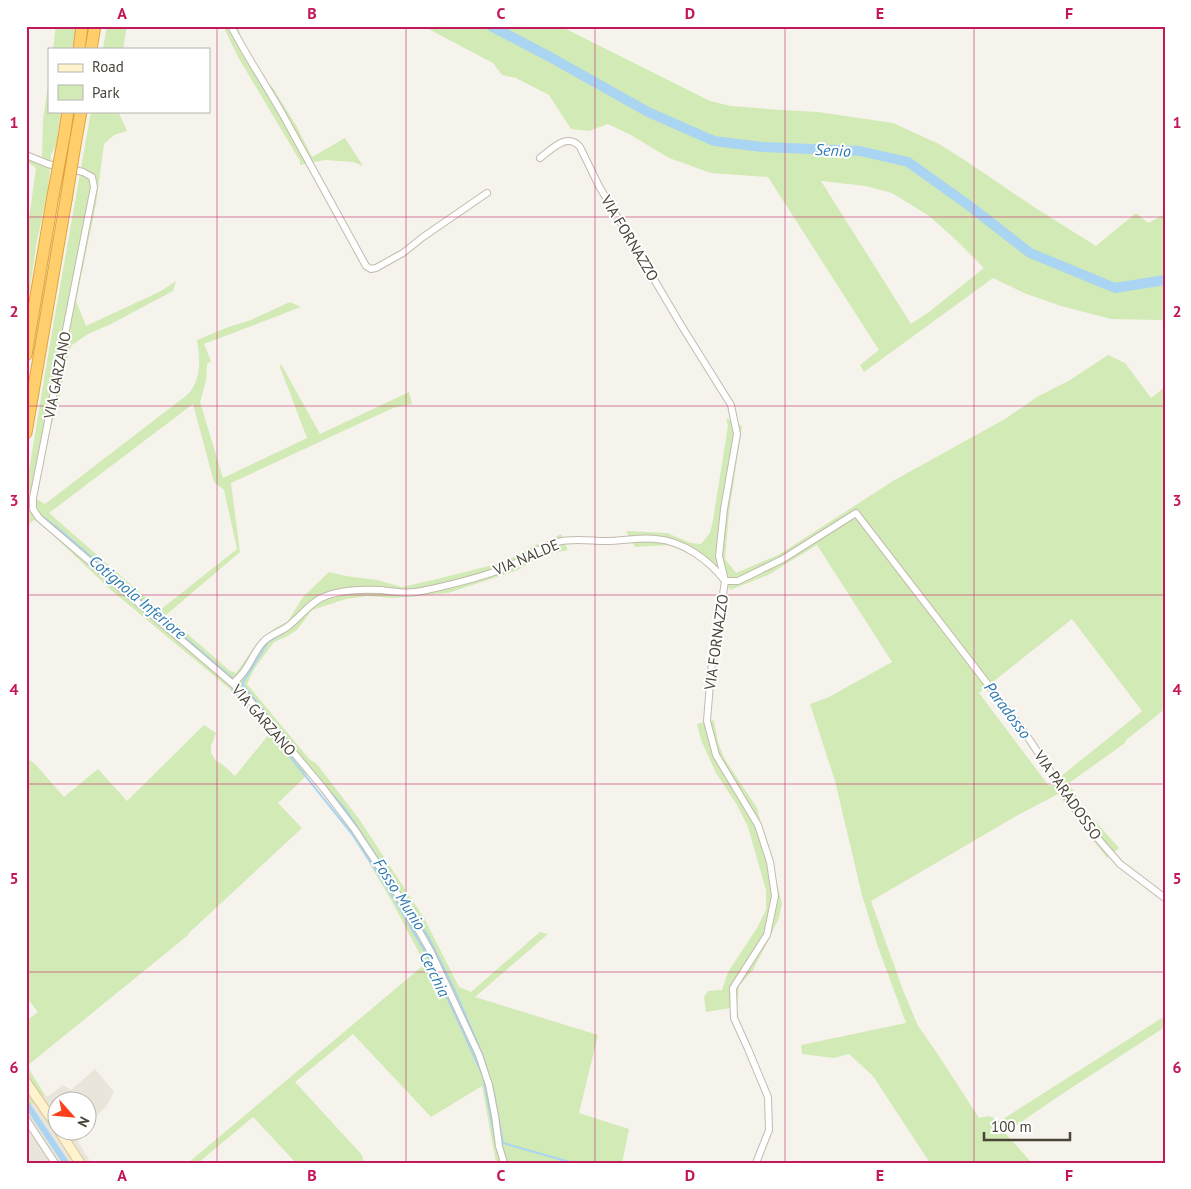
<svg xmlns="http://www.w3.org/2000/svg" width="1191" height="1189" font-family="'PT Sans',sans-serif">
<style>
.residential{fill:#eae5da}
.green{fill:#d2eab5;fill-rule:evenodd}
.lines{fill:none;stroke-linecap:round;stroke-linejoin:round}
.stream{stroke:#a9d4f2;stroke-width:2}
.canal{stroke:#a9d4f2;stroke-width:6}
.river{stroke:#a9d4f2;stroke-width:10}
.street-casing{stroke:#c2bbae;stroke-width:8}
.secondary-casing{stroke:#d6c79b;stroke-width:11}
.highway-casing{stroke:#e0a43c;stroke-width:13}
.street{stroke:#fff;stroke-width:6}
.secondary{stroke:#fff3cd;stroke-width:9}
.highway{stroke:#ffcf6e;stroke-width:11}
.highway-bridge-casing{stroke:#e0a43c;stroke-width:13;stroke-linecap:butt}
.highway-bridge{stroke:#ffcf6e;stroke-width:11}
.grid{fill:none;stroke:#c2185b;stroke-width:1;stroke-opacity:0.55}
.labels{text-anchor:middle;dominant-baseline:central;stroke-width:4;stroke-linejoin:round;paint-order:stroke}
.street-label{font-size:15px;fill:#4b4439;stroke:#fff}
.water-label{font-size:16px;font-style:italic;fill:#2e7ab2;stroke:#fff}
.neatline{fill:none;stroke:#c2185b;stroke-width:2}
.grid-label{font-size:16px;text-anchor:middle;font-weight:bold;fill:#c2185b}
</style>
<rect width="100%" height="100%" fill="#f6f3ec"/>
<path class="residential" d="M95,1069L114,1092L106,1107L88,1123V1102H58V1132H78L74,1135L91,1163H26V1109L45,1095L47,1097L63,1085L71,1090Z"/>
<path class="green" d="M56,26H76L72,49H53Z
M107,26H127L123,49H103Z
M223,26H238L248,64L273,88L297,127L312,157L345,138L363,166L353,162L325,160L300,165V161L238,57Z
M423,26H563L564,28L710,101L731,106L782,110L818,112L893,123L939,144L969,163L1034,207L1096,246L1136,213L1148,223L1165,214V324L1162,320L1111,319L1061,306L1024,293L993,278L864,372L860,365L879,350L768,177L711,173L669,158L631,135L608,124L589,131L571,129L549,95L516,78L502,75L493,63ZM821,181L866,186L892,193L929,216L954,238L984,268L929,312L911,324Z
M49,79V111H61L56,145L51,155L48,190L36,246L26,318V240L36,168L26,161V151L42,158L43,120Z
M91,111H118L127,131L114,135L104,144L96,204L76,301L86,326L161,291L176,281L173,291L109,325L88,334L72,345L69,351L59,399L48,437L35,498L45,504L187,395C202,380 200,360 197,340L228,327L251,320L290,302L301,307L204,344L211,361L207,364L206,381L200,402L223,478L307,438L280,367L281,364L320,434L409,392L412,404L393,408L231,483L240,552L166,615L230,671L236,673L257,643L275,628L288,621L303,597L329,572L346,576L377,580L402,587L433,580L505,562L535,545L544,543L561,534L568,550L540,556L518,570L448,593L393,598L367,596L346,599L312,610L297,630L286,637L274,642L254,669L247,684L310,760L316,763L359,819L424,918L459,987L471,992L540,932L548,934L475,997L598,1035L579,1113L629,1129L622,1163H496L482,1086L431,1117L353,1034L295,1082L362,1155L364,1163H296L253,1117L198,1163H188L425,964L390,898L342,817L307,774L303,779L278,803L302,828L190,932L187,936L27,1066L45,1095L26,1109V1021L38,1012L26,997V764L30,760L36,765L64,797L98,769L127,801L204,725L216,733L211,746V753L216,761L222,764L235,776L271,732L243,698L230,689L111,590L39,522L34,520L30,523L26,548V488L49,349ZM193,404L214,482L224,490L237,549L160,610L49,513Z
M1108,355L1125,363L1151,398L1165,387V709L1126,740L1125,743L1069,783L1081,805L1119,848L1107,858L1058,794L1018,815L871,901L903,990L918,1026L937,1053L979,1118L989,1116L1000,1121L1165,1016V1027L1062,1094L1005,1133L1032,1163H930L873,1076L849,1054L834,1058L802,1054L801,1045L906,1023L878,947L862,895L835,781L810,704L829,697L892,662L817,545L768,575L730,590L715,564L669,545L635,547L626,531L667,533L691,543L701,544L710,533L713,520L728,426L726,418L742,426L729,512L725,559L736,573L780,554L893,481L1005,419L1037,397L1070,380ZM1072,619L1142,711L1049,786L979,693Z
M714,720L718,742L724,758L757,808L782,903L779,918L766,945L753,970L739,986L737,1007L706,1012L704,997L708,991L722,990L728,972L757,928L766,910V890L748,827L737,805L716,773L701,740L697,724Z"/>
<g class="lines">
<path class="stream" d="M26,511H28
M43,517L60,530L232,678
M285,632L268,642L242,684L287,739
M232,690L271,733L352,834L395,900L425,952L454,1012L483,1076L496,1144
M331,793L346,810L394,883
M407,904L428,936L455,991L483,1056L488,1073
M492,1085L494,1093L503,1143L573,1163"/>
<path class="canal" d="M26,1103L66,1163"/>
<path class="river" d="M491,26L550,57L648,112L714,141L762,147L860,151L908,162L967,204L1030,253L1115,288L1165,280"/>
<defs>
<path id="street" d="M231,26C247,57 266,85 283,115C311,165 338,216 366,266L371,269L376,268L403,253L423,237L487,193
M26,155L48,164L60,167
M540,158C552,149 567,132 580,147L599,186L681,325L731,405L737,434L724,509L719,556L725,581L711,671L707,721L716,755L758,825L770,862L775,896L767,935L733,988L734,1018L748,1049L768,1097L769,1130L756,1163
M70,169L83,172L92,177L94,187L33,498V509L39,518L233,684L248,698L324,789L355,830L402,901L431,952L479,1055L489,1085L495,1116L499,1146L504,1163
M233,684C237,679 242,675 245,670C252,660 256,649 264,641C270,635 280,632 287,627C299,618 308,605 321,598C339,589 362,589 381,590C395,592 409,594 422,591C450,585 484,577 510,566C526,559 540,547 557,542C573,538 591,541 606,541C623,541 640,537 656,539C683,541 709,560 725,581H738L783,559L856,513L1023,730L1086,825L1120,864L1165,898
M26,1119L55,1163"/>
<path id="secondary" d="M26,1082L58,1128
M60,1132L80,1163"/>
<path id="highway" d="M79,49L82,26
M91,49L95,26
M64,137L68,111
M76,139L81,111
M26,355L53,196
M26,433L66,200"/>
</defs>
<use href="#street" class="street-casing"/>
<use href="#secondary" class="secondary-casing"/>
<use href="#highway" class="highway-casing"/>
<use href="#street" class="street"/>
<use href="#secondary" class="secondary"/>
<use href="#highway" class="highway"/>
<defs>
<path id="highway-bridge" d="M53,196L64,137
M66,200L76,139"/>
</defs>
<use href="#highway-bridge" class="highway-bridge-casing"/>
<use href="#highway-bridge" class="highway-bridge"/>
</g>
<path class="grid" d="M217,26V1163M406,26V1163M595,26V1163M785,26V1163M974,26V1163M26,217H1165M26,406H1165M26,595H1165M26,784H1165M26,972H1165"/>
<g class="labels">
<g class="street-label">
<text transform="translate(630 238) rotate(59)">VIA FORNAZZO</text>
<text transform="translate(57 375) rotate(-79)">VIA GARZANO</text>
<text transform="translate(526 557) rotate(-23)">VIA NALDE</text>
<text transform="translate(716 642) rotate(-82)">VIA FORNAZZO</text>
<text transform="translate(264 720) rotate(49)">VIA GARZANO</text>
<text transform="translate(1068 795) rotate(55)">VIA PARADOSSO</text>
</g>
<g class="water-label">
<text transform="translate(833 150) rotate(3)">Senio</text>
<text transform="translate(138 597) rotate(40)">Cotignola Inferiore</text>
<text transform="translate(1008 710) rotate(53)">Paradosso</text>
<text transform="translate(400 894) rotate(57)">Fosso Munio</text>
<text transform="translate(435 974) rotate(64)">Cerchia</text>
</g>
</g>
<rect width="1191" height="1189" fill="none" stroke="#ffffff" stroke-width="55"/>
<rect x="48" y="48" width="162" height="65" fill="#ffffff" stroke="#b7b4b0"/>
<rect x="58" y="64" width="25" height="8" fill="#fff3cd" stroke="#b7b4b0"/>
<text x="92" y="72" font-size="15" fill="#4b4439">Road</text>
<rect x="58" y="85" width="25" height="15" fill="#d2eab5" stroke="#b7b4b0"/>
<text x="92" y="98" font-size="15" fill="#4b4439">Park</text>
<g transform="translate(72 1116) rotate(117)"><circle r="24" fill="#ffffff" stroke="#b7b4b0"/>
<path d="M0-4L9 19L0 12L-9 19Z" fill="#fc3f1d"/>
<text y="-8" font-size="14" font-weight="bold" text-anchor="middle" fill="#4b4439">N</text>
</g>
<path d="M984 1132v8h86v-8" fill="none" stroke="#4b4439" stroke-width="2.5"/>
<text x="991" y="1132" font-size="15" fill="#4b4439" stroke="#ffffff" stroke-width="4" paint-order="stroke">100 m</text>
<rect x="28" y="28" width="1136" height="1134" class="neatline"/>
<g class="grid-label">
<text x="122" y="19">A</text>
<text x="312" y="19">B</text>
<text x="501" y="19">C</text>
<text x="690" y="19">D</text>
<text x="880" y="19">E</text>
<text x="1069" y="19">F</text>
<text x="14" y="128">1</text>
<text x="1177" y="128">1</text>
<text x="14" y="317">2</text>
<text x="1177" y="317">2</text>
<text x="14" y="506">3</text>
<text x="1177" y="506">3</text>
<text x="14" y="695">4</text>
<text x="1177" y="695">4</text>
<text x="14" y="884">5</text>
<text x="1177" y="884">5</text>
<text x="14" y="1073">6</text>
<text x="1177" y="1073">6</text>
<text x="122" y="1181">A</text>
<text x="312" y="1181">B</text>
<text x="501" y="1181">C</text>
<text x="690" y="1181">D</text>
<text x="880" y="1181">E</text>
<text x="1069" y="1181">F</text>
</g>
</svg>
